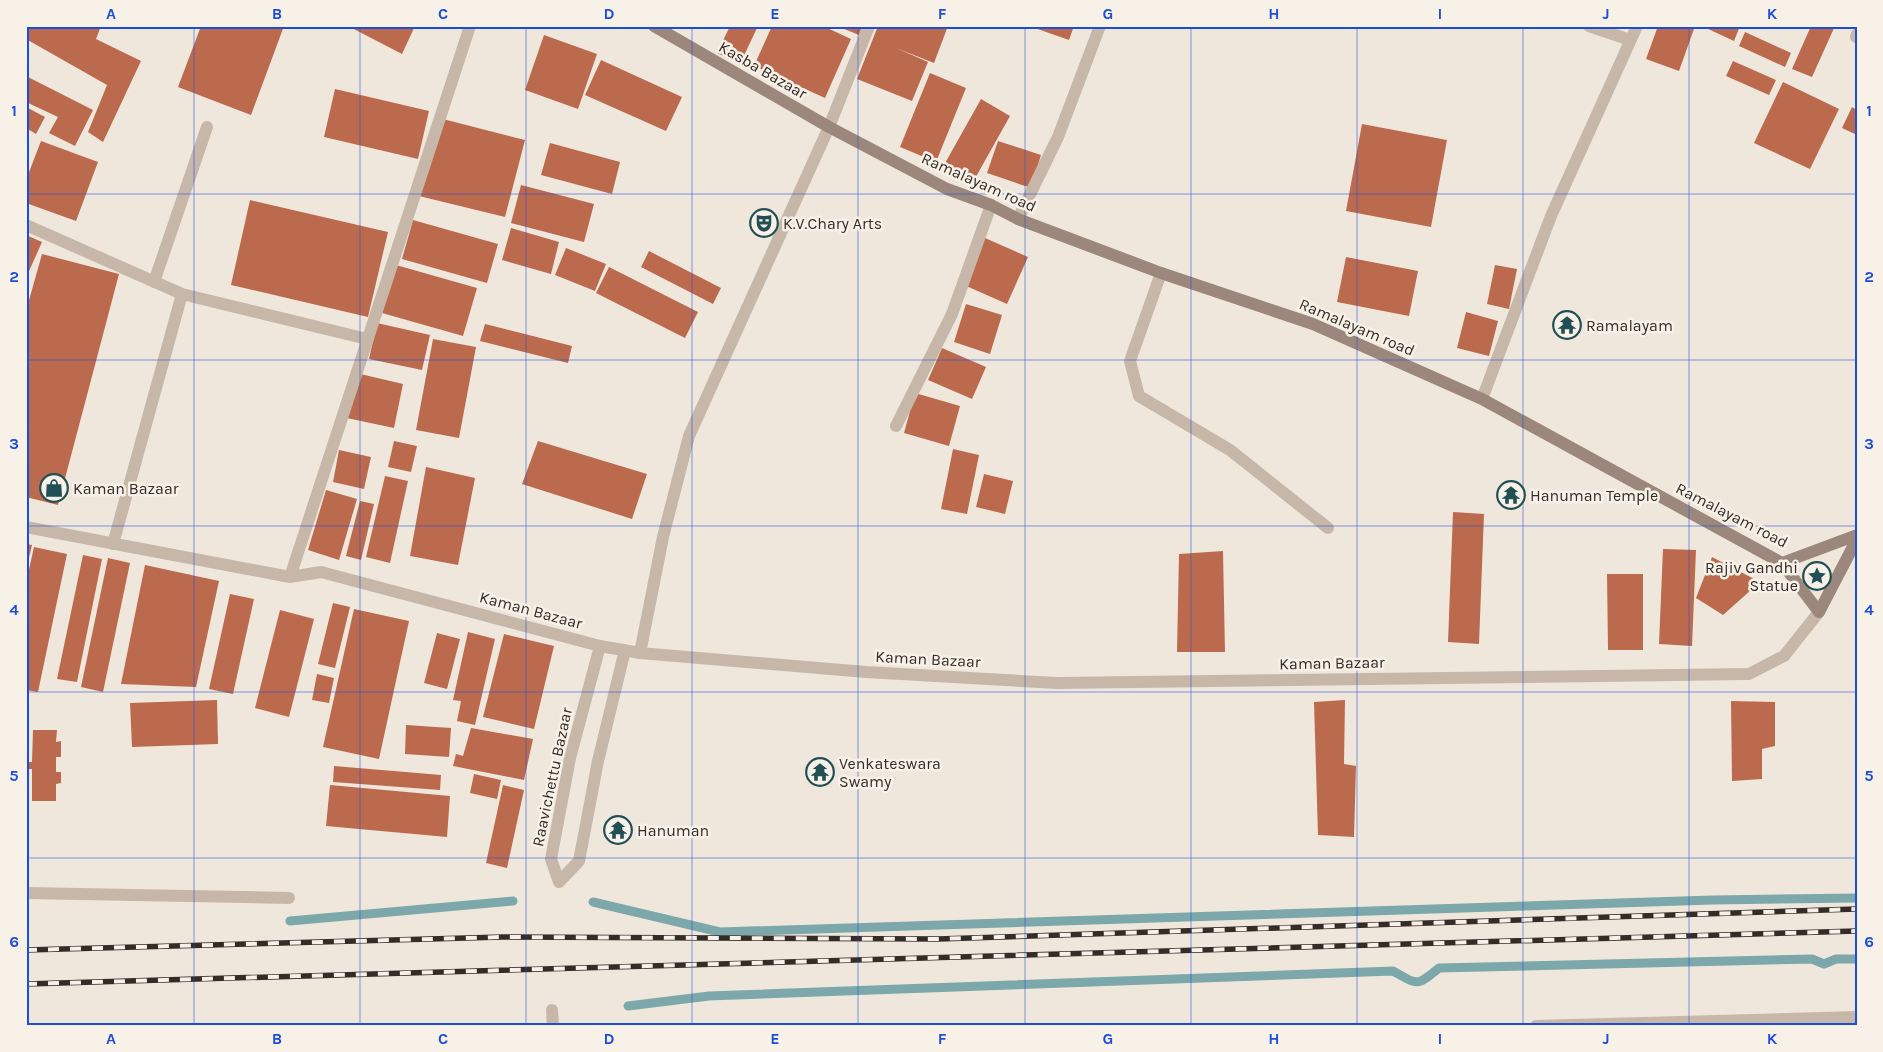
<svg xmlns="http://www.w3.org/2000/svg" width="1883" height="1052" font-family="Karla,sans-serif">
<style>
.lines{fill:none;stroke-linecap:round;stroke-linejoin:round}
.stream{stroke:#7da8ab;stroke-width:9}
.building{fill:#bc6a4e}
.lane{stroke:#c7b7a9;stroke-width:12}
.street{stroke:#c7b7a9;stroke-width:12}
.secondary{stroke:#9b877b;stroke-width:12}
.rail-casing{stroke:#352c28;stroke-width:5.5}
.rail{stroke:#f8f1e8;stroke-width:4;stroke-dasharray:11;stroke-linecap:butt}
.grid{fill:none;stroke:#1d4ed8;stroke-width:1;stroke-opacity:0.55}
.labels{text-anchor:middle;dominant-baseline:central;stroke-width:5;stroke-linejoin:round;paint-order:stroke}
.street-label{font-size:16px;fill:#352c28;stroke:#f8f1e8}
.poi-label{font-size:16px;fill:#352c28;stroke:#f8f1e8;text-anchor:start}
.neatline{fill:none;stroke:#1d4ed8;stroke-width:2}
.grid-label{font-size:16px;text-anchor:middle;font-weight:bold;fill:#1d4ed8}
</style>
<rect width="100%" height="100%" fill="#f0e7dc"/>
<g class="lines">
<path class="stream" d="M593,902L720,932L1713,900L1857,898
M290,921L513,901
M628,1006L709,996L1393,971C1418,985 1416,987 1439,968L1812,959L1824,964L1836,959H1857"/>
</g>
<path class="building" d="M26,26H101L96,39L141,61L103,142L88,132L107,85L26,39Z
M201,26H284L251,115L178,87Z
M348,26H415L402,54Z
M730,26H758L740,64L717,53Z
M772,26H823L851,39L825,98L754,66Z
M837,26H862L859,35Z
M878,26H948L934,63L896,48L928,62L912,101L857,79Z
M1029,26H1074L1069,40Z
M1658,26H1695L1679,71L1646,59Z
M1707,26H1740L1734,41L1706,28Z
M1811,26H1835L1812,77L1792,69Z
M1745,32L1791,53L1785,67L1739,46Z
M544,35L597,54L578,109L525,90Z
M601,60L682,97L666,131L585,95Z
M1733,61L1776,80L1769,95L1726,76Z
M930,73L966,88L936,162L900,147Z
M26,76L93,110L75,146L49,133L58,117L26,102Z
M1783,82L1839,109L1810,169L1754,143Z
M335,89L429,111L418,159L324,137Z
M981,99L1010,116L973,182L944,165Z
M26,107L45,117L36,134L26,128Z
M1852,107L1857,110V135L1842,128Z
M439,118L525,140L505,217L419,196Z
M1362,124L1447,140L1431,227L1346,211Z
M41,141L98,162L76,221L26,203V180Z
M998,141L1041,155L1031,188L987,173Z
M550,143L620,162L612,194L541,175Z
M521,185L594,204L584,242L511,223Z
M250,200L388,232L368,317L231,285Z
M413,220L498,244L487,283L402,259Z
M511,228L559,242L551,274L502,260Z
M26,235L42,242L26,278Z
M985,238L1028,257L1007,304L964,285Z
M566,248L606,264L595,291L555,275Z
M649,251L721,288L713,304L641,267Z
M42,254L119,274L58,505L26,497V311Z
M1346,257L1418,271L1409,316L1337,302Z
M396,265L477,288L463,336L382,313Z
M1495,265L1517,269L1509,309L1487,304Z
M609,267L698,312L685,338L596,293Z
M966,304L1002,315L990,354L954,342Z
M1466,312L1498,321L1489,356L1457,348Z
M377,323L430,335L422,370L369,359Z
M485,324L572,346L568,363L480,341Z
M433,339L476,347L459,438L416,430Z
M942,348L986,367L972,399L928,380Z
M352,372L403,384L394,428L342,417Z
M915,393L960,406L949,446L904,433Z
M394,441L417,446L411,472L388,467Z
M538,441L647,474L632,519L522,484Z
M953,449L979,455L967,514L941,509Z
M339,450L371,457L364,489L333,482Z
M426,467L475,478L458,565L410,556Z
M984,474L1013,481L1005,514L976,507Z
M385,476L408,481L390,563L366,557Z
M326,490L357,499L339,560L308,550Z
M360,501L374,504L361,560L346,556Z
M1453,512L1484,514L1479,644L1448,642Z
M26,544L32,545L27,566H26Z
M34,547L67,554L38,692L26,690V583Z
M1663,549L1696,550L1692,646L1659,644Z
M1223,551L1225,652H1177L1179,554Z
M83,555L102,559L77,682L57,679Z
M1712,557L1760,582L1723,615L1696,598Z
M108,558L130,563L103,692L81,687Z
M145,565L219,581L196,687L121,684Z
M1607,574H1643V650H1608Z
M230,594L254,599L233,694L209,689Z
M333,603L350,607L335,668L318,664Z
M354,609L409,621L379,759L323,747Z
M280,610L314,619L289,717L255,708Z
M468,632L495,639L475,725L457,721L461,701L453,700Z
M437,633L460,639L447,689L424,683Z
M504,634L554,646L534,729L483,717Z
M317,674L334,678L329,703L312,700Z
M217,700L218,744L132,747L130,703Z
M1345,700L1344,764L1356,766L1354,837L1318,835L1314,702Z
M1731,701L1775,702V746L1762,749V779L1732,781Z
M406,725L451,728L449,757L405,754Z
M471,728L533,739L524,780L453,766L456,754L463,756Z
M33,730H57L56,742L61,741V757H56V772H61V783L56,784V801H32V769H26V762H32Z
M334,766L441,775L440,790L333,782Z
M474,774L501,780L497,799L470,793Z
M330,785L450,796L447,837L326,826Z
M503,785L524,790L507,868L486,863Z"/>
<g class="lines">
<path class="lane" d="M26,893L289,898"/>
<path class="street" d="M1589,26L1630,40
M1856,37L1857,34
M1018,219L1058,137L1100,26
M26,225L182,294L367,339
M1161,273L1130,361L1139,396L1230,450L1328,528
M154,282L207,127
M1482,399L1551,216L1637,26
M896,426L952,314L991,205
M26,527L290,577L321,572L600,646L640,653L866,672L1057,683L1749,674L1784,656L1819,612
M113,544L182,294
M290,577L470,26
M600,646L570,758L551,859L559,882L579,861L598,761L625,650
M640,653L663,537L689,436L829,127L869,26
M552,1010L553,1026
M1536,1026L1857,1017"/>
<path class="secondary" d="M654,26L829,127L947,189L991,205L1018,219L1161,273L1313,324L1482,399L1782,563L1819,612L1857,539
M1782,563L1857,535"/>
<defs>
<path id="rail" d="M26,950L503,937L938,939L1857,909
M26,984L1857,931"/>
</defs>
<use href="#rail" class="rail-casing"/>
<use href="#rail" class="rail"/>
</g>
<path class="grid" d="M194,26V1026M360,26V1026M526,26V1026M692,26V1026M858,26V1026M1025,26V1026M1191,26V1026M1357,26V1026M1523,26V1026M1689,26V1026M26,194H1857M26,360H1857M26,526H1857M26,692H1857M26,858H1857"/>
<defs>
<symbol id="theatre-ring" viewBox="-11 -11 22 22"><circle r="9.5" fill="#f8f1e8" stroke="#214f53" stroke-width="1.5"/><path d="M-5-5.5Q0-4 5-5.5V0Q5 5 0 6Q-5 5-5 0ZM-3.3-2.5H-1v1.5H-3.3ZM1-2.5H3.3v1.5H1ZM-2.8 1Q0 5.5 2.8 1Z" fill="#214f53"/></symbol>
<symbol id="temple-ring" viewBox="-11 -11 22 22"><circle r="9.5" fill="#f8f1e8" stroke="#214f53" stroke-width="1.5"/><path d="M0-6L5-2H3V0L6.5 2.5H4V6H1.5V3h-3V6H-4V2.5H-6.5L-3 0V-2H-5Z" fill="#214f53"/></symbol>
<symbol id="shop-ring" viewBox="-11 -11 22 22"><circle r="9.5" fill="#f8f1e8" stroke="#214f53" stroke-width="1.5"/><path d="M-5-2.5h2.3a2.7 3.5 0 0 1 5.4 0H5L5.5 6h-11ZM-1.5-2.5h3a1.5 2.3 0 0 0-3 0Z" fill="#214f53"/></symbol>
<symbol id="sight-ring" viewBox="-11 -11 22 22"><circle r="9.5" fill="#f8f1e8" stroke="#214f53" stroke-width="1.5"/><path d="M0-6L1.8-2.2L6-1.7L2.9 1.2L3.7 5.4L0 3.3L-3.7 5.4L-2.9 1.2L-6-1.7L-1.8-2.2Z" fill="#214f53"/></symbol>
</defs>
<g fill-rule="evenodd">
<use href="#theatre-ring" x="748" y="207" width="32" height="32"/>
<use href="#temple-ring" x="1551" y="309" width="32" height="32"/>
<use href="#shop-ring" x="38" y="472" width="32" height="32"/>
<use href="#temple-ring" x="1495" y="479" width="32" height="32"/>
<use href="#sight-ring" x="1801" y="560" width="32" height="32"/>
<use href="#temple-ring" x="804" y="756" width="32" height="32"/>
<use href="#temple-ring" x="602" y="814" width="32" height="32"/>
</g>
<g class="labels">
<g class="street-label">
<text transform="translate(763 70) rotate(30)">Kasba Bazaar</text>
<text transform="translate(979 182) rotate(24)">Ramalayam road</text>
<text transform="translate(1357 327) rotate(23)">Ramalayam road</text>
<text transform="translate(1732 515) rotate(27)">Ramalayam road</text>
<text transform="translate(531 610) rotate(15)">Kaman Bazaar</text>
<text transform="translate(928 659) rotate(3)">Kaman Bazaar</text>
<text transform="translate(1332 663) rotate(-1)">Kaman Bazaar</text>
<text transform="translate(552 777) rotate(-78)">Raavichettu Bazaar</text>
</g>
<g class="poi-label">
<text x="783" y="223">K.V.Chary Arts</text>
<text x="1586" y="325">Ramalayam</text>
<text x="73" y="488">Kaman Bazaar</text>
<text x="1530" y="495">Hanuman Temple</text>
<text x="1798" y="567" text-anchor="end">Rajiv Gandhi<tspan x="1798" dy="18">Statue</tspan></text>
<text x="839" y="763">Venkateswara<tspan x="839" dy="18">Swamy</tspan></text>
<text x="637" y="830">Hanuman</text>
</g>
</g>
<rect width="1883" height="1052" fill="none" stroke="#f8f1e8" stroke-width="55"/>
<rect x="28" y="28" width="1828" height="996" class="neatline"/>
<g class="grid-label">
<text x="111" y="19">A</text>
<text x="277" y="19">B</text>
<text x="443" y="19">C</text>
<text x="609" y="19">D</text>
<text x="775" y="19">E</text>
<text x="942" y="19">F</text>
<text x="1108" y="19">G</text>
<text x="1274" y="19">H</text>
<text x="1440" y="19">I</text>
<text x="1606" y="19">J</text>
<text x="1772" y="19">K</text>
<text x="14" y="116">1</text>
<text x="1869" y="116">1</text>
<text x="14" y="282">2</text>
<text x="1869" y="282">2</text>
<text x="14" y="449">3</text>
<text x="1869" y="449">3</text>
<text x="14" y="615">4</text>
<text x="1869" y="615">4</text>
<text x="14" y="781">5</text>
<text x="1869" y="781">5</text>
<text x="14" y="947">6</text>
<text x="1869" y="947">6</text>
<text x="111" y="1044">A</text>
<text x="277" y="1044">B</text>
<text x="443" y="1044">C</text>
<text x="609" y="1044">D</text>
<text x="775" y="1044">E</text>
<text x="942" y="1044">F</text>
<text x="1108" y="1044">G</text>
<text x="1274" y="1044">H</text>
<text x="1440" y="1044">I</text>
<text x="1606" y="1044">J</text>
<text x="1772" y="1044">K</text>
</g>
</svg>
